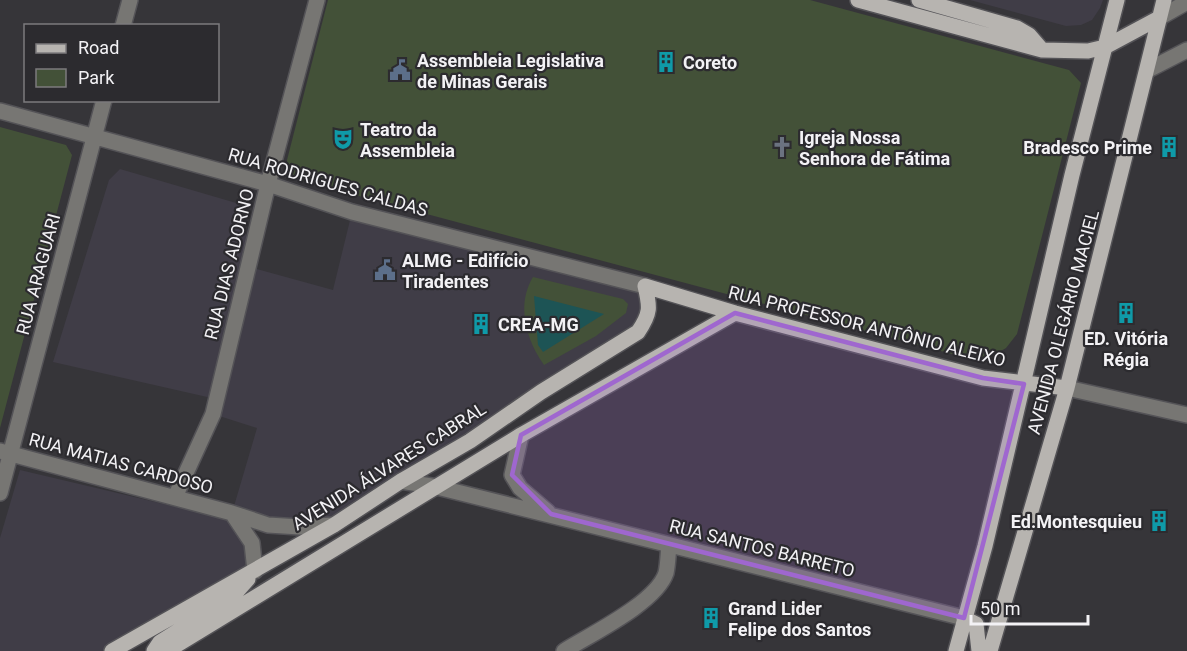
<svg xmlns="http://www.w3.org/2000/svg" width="1187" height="651" font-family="Roboto,sans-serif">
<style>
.built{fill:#403d47}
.green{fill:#435138}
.water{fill:#1d5455}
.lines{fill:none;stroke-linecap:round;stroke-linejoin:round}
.minor-casing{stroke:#545357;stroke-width:18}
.major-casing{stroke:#545357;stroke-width:18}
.minor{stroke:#777673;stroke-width:15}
.major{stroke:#b7b4b0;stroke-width:15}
.marked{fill:#9f67cf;fill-opacity:0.2;stroke:#9f67cf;stroke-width:4.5;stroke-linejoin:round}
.labels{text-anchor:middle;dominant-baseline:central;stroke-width:4.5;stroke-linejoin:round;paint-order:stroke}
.poi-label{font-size:18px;font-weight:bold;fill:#f3f2f5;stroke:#2c2b2f;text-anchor:start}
.street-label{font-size:18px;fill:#f3f2f5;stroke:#2c2b2f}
</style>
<rect width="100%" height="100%" fill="#363539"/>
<path class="built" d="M970,0H1103L1100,8L1092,20L1081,25L1066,26Z
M120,169L243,205L249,267L333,290L352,212L645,286L646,320L334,525L267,534L233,514L255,571L115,651H0V538L20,470L181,508L232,513L257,428L213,414L216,399L53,362L109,180Z"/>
<path class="green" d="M328,0H810L1069,70L1081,83L1017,334L1006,348L982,362L288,177L287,160Z
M0,127L66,145L72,155L0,428Z
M533,277L623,299L628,304L626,313L596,336L544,365C526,340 516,305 533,277Z"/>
<path class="water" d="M534,296L604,314L543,352L538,345Z"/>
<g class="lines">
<defs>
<path id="minor" d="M1159,18L1187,2
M123,26L130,0
M1148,70L1187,50
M0,111L268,184L352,212L645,286
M1067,388L1187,415
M521,435L512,475L520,488L548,512
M0,451L232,513L268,525L300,527L334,525
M401,481L437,487L964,618
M0,493L104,100
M175,497L213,414L268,184L317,0
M232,513L252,543L255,571
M564,651C591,634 656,603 666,573C668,564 668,554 669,545"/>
<path id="major" d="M858,0L1042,50L1088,51L1105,47L1159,18
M919,0L1017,28L1029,35L1042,50
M964,618L976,624L979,651
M112,651L334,525L401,481L470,441L541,392L638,332C651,313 650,307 645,286L735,313L983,378L1067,388
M154,651L160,642L232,597L248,579
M167,651L521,435L735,313
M956,651L985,546L1072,175L1117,0
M990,651L1067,388L1164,0"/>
</defs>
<use href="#minor" class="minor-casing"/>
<use href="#major" class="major-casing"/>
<use href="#minor" class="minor"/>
<use href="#major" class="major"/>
</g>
<path class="marked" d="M735,313L983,378L1024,384L964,618L551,514L512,475L521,435Z"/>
<defs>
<symbol id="building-bare" viewBox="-9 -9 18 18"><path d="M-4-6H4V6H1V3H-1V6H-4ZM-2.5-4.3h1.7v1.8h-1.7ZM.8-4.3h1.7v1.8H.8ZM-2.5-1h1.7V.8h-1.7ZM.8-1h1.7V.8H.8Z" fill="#0f9aa8" stroke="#2c2b2f" stroke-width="2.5" paint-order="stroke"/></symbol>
<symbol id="civic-bare" viewBox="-9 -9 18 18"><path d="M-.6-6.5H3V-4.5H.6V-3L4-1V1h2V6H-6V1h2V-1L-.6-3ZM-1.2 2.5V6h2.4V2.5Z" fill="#5c6f8a" stroke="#2c2b2f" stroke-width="2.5" paint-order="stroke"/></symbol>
<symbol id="theatre-bare" viewBox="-9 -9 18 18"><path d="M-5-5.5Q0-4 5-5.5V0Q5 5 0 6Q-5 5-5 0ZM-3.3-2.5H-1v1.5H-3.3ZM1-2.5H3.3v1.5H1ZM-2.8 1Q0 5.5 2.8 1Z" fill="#0f9aa8" stroke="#2c2b2f" stroke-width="2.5" paint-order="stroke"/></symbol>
<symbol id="church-bare" viewBox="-9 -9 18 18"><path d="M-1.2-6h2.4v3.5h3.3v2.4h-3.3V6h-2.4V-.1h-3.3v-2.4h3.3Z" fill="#6b7280" stroke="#2c2b2f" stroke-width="2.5" paint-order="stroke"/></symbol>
</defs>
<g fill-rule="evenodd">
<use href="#building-bare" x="651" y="47" width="30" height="30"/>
<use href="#civic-bare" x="385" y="55" width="30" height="30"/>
<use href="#theatre-bare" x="328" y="124" width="30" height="30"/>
<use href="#church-bare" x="767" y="132" width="30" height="30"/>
<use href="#building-bare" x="1154" y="132" width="30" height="30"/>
<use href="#civic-bare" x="370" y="255" width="30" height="30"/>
<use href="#building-bare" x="1111" y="298" width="30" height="30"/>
<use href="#building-bare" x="466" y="309" width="30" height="30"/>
<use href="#building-bare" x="1144" y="506" width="30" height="30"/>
<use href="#building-bare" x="696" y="603" width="30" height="30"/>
</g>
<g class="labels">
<g class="poi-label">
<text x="417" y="60">Assembleia Legislativa<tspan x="417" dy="21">de Minas Gerais</tspan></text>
<text x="683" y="62">Coreto</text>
<text x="360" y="129">Teatro da<tspan x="360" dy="21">Assembleia</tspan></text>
<text x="799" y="137">Igreja Nossa<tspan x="799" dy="21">Senhora de Fátima</tspan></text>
<text x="1152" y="147" text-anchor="end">Bradesco Prime</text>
<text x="402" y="260">ALMG - Edifício<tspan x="402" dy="21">Tiradentes</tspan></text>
<text x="498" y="324">CREA-MG</text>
<text x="1126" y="338" text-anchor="middle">ED. Vitória<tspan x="1126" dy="21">Régia</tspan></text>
<text x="1142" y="521" text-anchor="end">Ed.Montesquieu</text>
<text x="728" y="608">Grand Lider<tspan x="728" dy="21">Felipe dos Santos</tspan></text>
</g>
<g class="street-label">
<text transform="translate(328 182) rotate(16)">RUA RODRIGUES CALDAS</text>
<text transform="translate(229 264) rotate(-76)">RUA DIAS ADORNO</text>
<text transform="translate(38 274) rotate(-75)">RUA ARAGUARI</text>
<text transform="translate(1063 322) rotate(-75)">AVENIDA OLEGÁRIO MACIEL</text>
<text transform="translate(867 326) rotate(14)">RUA PROFESSOR ANTÔNIO ALEIXO</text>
<text transform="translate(121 463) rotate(15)">RUA MATIAS CARDOSO</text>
<text transform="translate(389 466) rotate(-32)">AVENIDA ÁLVARES CABRAL</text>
<text transform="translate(762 548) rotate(14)">RUA SANTOS BARRETO</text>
</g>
</g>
<rect x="24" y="24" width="195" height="78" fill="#2c2b2f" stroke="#7c7b7e" stroke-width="1.5"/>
<rect x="36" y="44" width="30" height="9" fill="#b7b4b0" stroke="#7c7b7e" stroke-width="1.5"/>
<text x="78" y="54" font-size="18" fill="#f3f2f5">Road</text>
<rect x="36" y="69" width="30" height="18" fill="#435138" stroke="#7c7b7e" stroke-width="1.5"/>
<text x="78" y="84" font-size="18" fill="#f3f2f5">Park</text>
<path d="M971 615v9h117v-9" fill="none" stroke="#f3f2f5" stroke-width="3"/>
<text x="980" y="615" font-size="18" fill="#f3f2f5" stroke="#2c2b2f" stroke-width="4.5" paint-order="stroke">50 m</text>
</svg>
